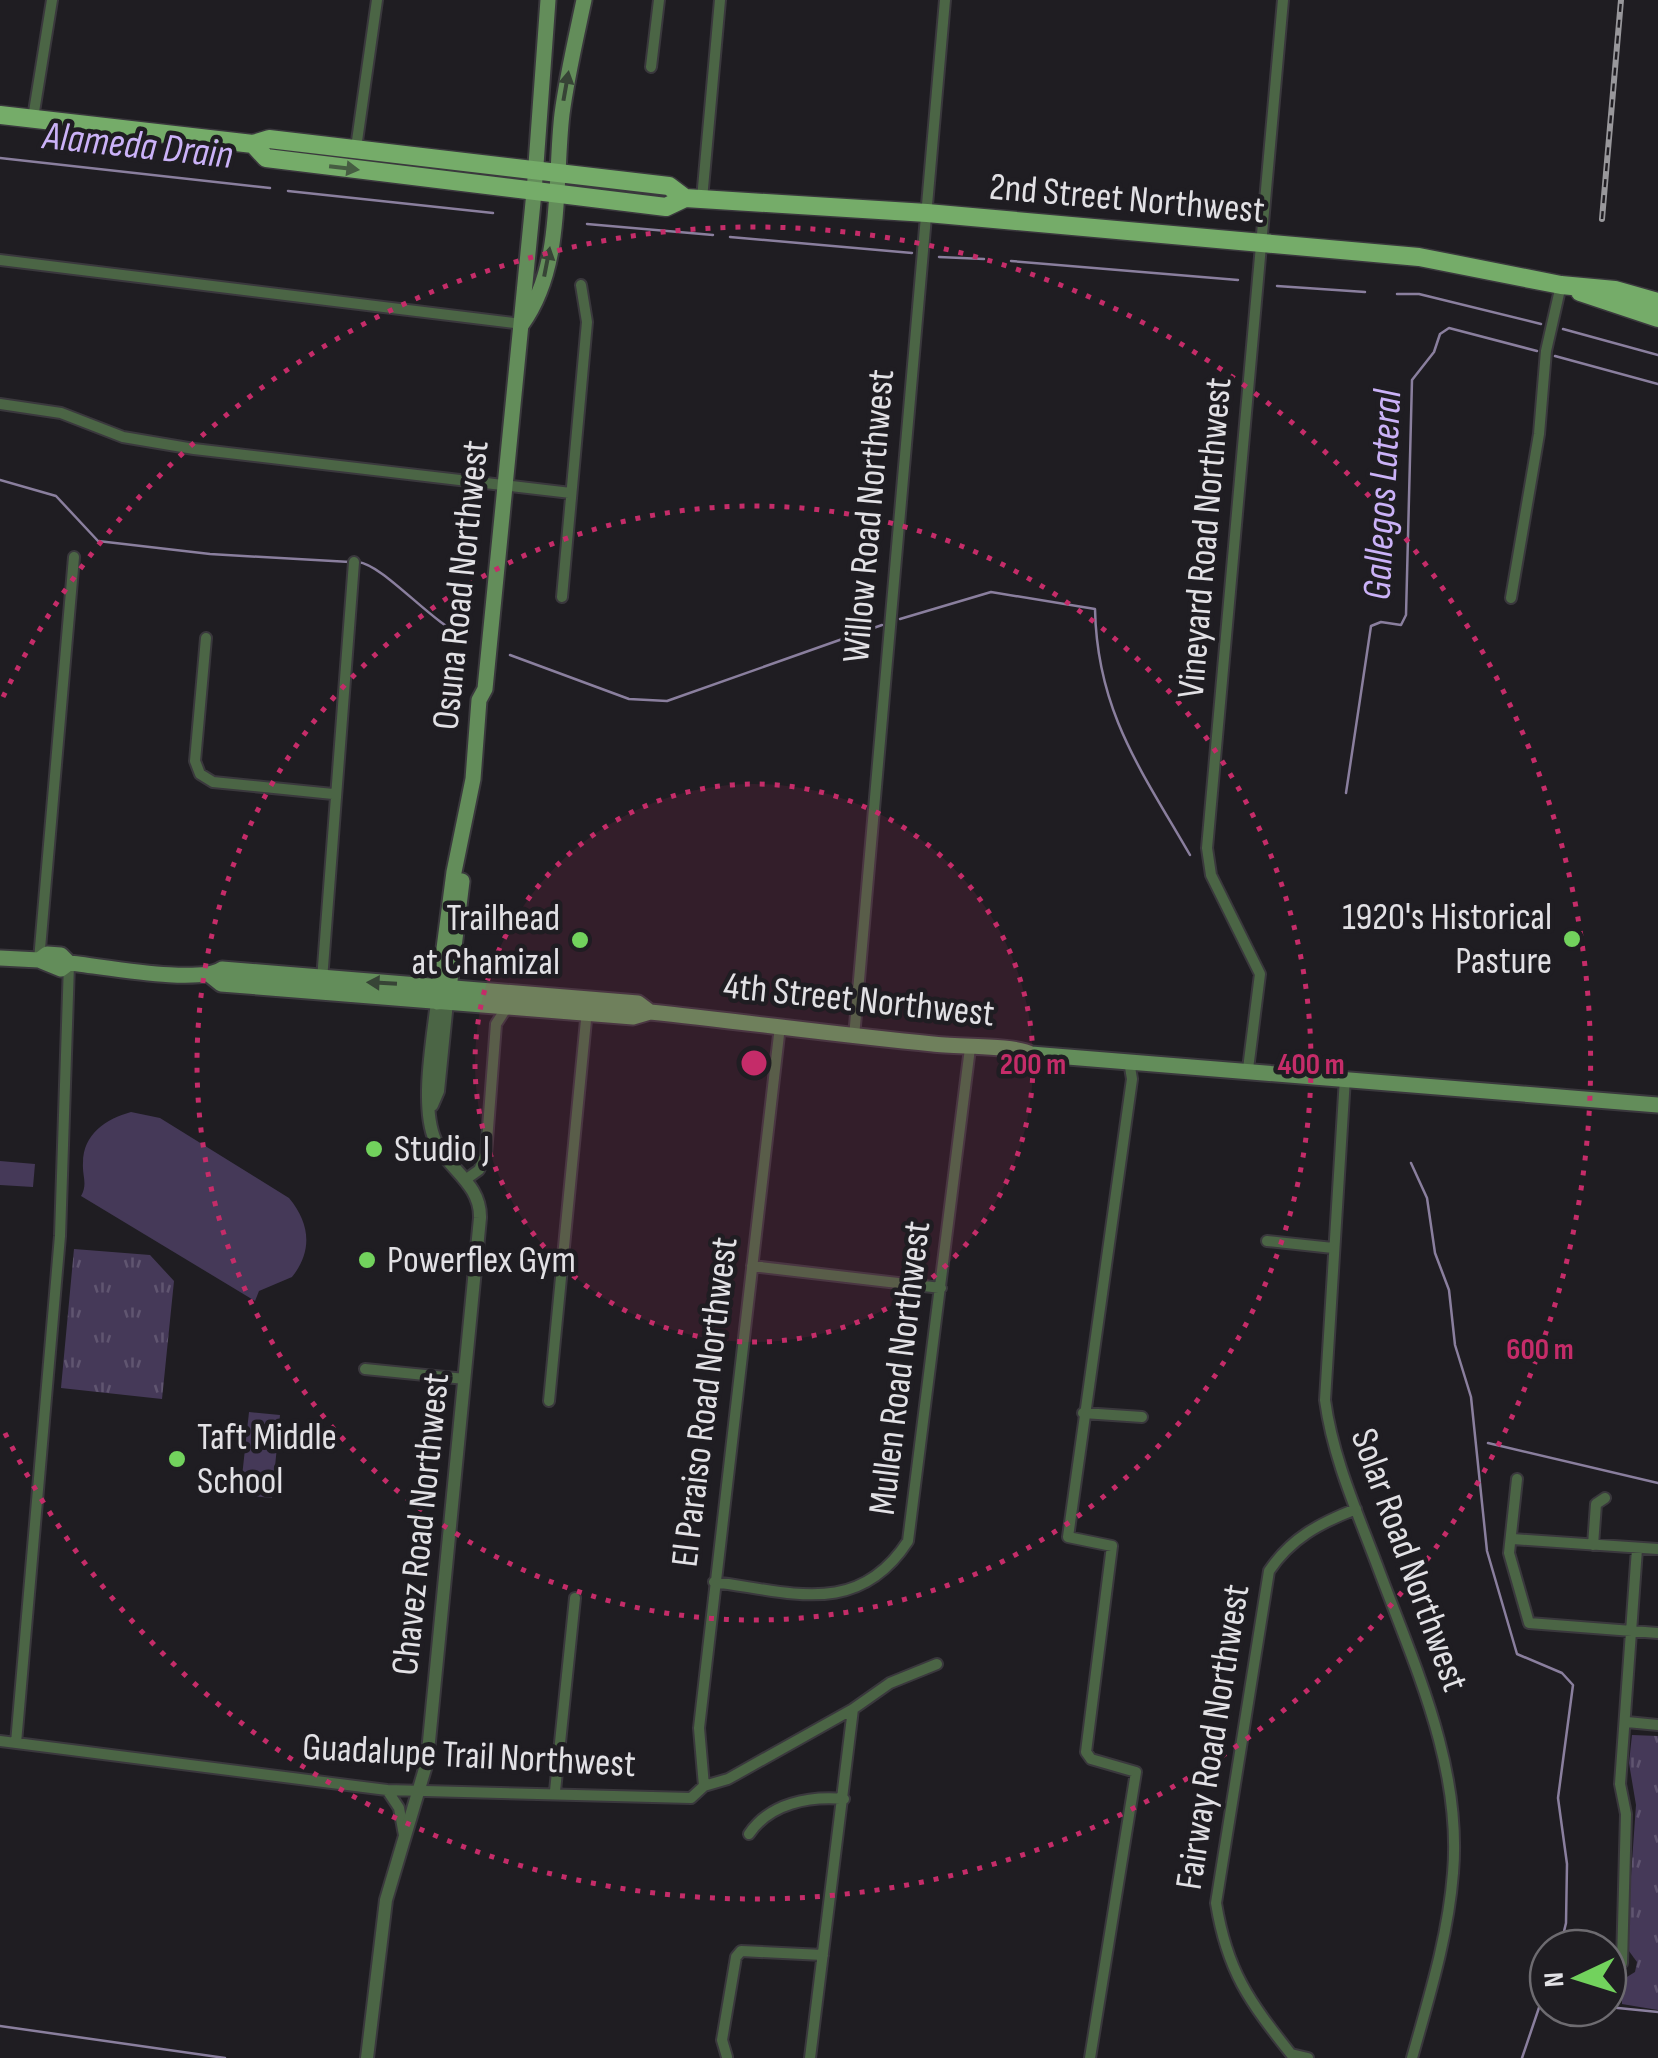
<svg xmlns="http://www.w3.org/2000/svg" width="1658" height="2058" font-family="'Sofia Sans Condensed',sans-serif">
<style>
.grass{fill:url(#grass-tufts)}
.pitch{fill:#453958}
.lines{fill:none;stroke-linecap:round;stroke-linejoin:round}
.stream{stroke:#8a7f9e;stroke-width:2.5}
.minor-casing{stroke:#3a383d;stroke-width:14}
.tertiary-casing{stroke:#3a383d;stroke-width:16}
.secondary-casing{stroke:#3a383d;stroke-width:19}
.primary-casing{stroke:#3a383d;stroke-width:21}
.minor{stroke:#4b6545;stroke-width:10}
.tertiary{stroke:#4b6545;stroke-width:12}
.secondary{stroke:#638d5a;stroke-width:15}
.primary{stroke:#75ac69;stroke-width:18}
.rail-casing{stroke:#98979b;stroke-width:6}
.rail{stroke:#1f1d22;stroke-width:2.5;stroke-dasharray:8;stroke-linecap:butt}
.oneway{fill:#374436}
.oneway2{fill:#465d42}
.ring{fill:none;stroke:#c52c69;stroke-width:5;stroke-dasharray:5 10}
.poi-dot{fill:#72d25d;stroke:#1f1d22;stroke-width:4}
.labels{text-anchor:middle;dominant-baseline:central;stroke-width:9;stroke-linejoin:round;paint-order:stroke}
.street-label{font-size:38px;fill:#e2e1e5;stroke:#1f1d22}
.poi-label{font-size:38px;fill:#e2e1e5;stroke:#1f1d22;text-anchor:start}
.water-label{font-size:40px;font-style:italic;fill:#cbb2f8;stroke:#1f1d22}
.centre{fill:#c52c69;stroke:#1f1d22;stroke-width:5}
.ring-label{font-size:30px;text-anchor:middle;font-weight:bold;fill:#c52c69;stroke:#1f1d22;stroke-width:9;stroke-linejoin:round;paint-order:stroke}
</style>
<defs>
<pattern id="grass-tufts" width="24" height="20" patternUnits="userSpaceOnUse" patternTransform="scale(2.5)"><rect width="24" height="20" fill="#453958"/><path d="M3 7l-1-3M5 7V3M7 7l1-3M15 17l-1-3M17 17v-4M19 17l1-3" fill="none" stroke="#605570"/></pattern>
</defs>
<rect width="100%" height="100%" fill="#1f1d22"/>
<path class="grass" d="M74,1249L150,1255L174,1281L162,1399L61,1388Z
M1632,1735L1658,1736V2010L1622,2004V1980L1635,1972L1637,1962L1626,1947L1636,1805L1629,1763Z"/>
<path class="pitch" d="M131,1112L160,1118L289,1198C310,1223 313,1251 292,1277L259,1291L255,1301L81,1196C88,1184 82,1176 83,1163C83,1134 106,1119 131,1112Z
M0,1161L35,1164L33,1187L0,1185Z
M249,1412L280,1415L272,1498L240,1495Z"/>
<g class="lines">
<path class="stream" d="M0,158L270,188
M288,191L493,213
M587,224L713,235
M730,237L912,253
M939,257L984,259
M1011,261L1238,280
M1277,286L1365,292
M1397,294H1419L1541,324
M1563,329L1658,355
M1555,356L1658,384
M0,480L56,496L98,541L210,554L350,562
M358,562C384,565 431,623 468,639
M900,619L991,592L1095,609C1097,711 1141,770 1190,855
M510,655L629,699L667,701L882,625
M1346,793L1371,626L1381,622L1401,625L1406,615L1412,380L1434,352L1440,334L1449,328L1537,351
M1411,1163L1427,1198L1435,1253L1449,1290L1455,1345L1471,1397L1487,1551L1517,1654L1562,1673L1573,1685L1558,1798L1567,1864L1566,1923L1560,1948
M1488,1443L1658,1483
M1608,2007L1658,2012
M1550,2010L1589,2008
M0,2026L225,2058
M1522,2058L1548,1981"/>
<defs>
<path id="minor" d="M651,67L659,0
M33,118L52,0
M356,148L377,0
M702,199L720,0
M0,260L522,324
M0,404L61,413L123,437L194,449L571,493
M562,597L587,322L581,285
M1511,598L1539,434L1546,351L1561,285
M206,638L195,761L200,774L213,782L333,794
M39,960L74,557
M322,980L354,562
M854,1037L945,0
M1248,1069L1260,974L1211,875L1207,848L1283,0
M1345,1078L1325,1400C1333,1460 1359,1516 1380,1573C1416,1669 1462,1768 1453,1873C1448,1937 1429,1997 1412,2058
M465,1180L479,1170L486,1154L496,1024L507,1007
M1267,1241L1333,1248
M752,1266L941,1288
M365,1369L465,1379
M549,1401L587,1010
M1083,1413L1142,1417
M1517,1479L1509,1553L1529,1623L1658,1633
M1513,1539L1658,1549
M1593,1545L1596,1504L1605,1498
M714,1582C791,1592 858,1618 908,1541L970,1048
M1627,1722L1658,1725
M0,1741L387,1790L691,1798L704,1786L728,1779L853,1709L890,1683L937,1664
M16,1743L60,1236L69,964
M704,1786L699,1728L780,1026
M387,1790L399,1808L404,1835
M555,1791L575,1598
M749,1834C770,1803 809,1796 844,1799
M1622,1963L1626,1814L1620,1784L1637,1549
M1291,2054C1249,2001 1227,1971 1216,1903L1269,1571C1291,1538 1320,1523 1356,1509
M1291,2054L1308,2058
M727,2057L722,2040L736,1957L741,1951L823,1955
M810,2058L853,1709
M1090,2058L1136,1772L1091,1759L1086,1752L1112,1546L1068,1537L1132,1079L1129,1061"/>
<path id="tertiary" d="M432,1105L438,1091L447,1002
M367,2058L386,1900L427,1762L480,1218C481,1183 447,1169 435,1140C420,1106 433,1038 437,1002"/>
<path id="secondary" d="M522,324C564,266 554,182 562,114C567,76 576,38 584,0
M0,958L39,960L61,969L69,963
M39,960L47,954L61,955L69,963C102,966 197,985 222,969L638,1003L650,1012
M211,976L221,984L633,1017L650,1012C745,1022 839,1035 933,1044C956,1047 1016,1045 1031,1054L1658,1105
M448,997L462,881
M437,1002L454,872L473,779L479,700L485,689L534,192L548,0"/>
<path id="primary" d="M0,115L253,144L269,139L669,186L685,198
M253,144L266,158L666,207L685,198L927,213L1419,257L1561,285L1615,290L1658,302
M1580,292L1658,318"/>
</defs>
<use href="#minor" class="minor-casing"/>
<use href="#tertiary" class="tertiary-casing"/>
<use href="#secondary" class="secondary-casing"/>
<use href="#primary" class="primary-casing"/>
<use href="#minor" class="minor"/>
<use href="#tertiary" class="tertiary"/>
<use href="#secondary" class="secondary"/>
<use href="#primary" class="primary"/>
<defs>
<path id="rail" d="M1602,219L1621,0"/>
</defs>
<use href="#rail" class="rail-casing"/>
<use href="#rail" class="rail"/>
</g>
<defs><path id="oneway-solid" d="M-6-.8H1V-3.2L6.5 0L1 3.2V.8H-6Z" transform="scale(2.5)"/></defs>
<g class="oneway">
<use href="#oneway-solid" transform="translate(566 86) rotate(-80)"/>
<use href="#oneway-solid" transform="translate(547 262) rotate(-79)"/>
<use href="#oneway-solid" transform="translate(382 983) rotate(-177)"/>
</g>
<use class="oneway2" href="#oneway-solid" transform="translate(344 168) rotate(7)"/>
<circle cx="754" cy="1063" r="279" fill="#c52c69" fill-opacity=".12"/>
<g class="ring">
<circle cx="754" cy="1063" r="279"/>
<circle cx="754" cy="1063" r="557"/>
<path d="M3 697A836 836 0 1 1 3 1429"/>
</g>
<g class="poi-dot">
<circle cx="1572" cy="939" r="10"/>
<circle cx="580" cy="940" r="10"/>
<circle cx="374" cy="1149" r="10"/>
<circle cx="367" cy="1260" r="10"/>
<circle cx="177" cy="1459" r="10"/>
</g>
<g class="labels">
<g class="street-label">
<text transform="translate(1127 199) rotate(5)">2nd Street Northwest</text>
<text transform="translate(869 516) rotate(-85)">Willow Road Northwest</text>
<text transform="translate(1205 538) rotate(-85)">Vineyard Road Northwest</text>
<text transform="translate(461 585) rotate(-84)">Osuna Road Northwest</text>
<text transform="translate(859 1000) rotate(6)">4th Street Northwest</text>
<text transform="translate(900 1368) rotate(-83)">Mullen Road Northwest</text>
<text transform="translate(705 1402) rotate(-83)">El Paraiso Road Northwest</text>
<text transform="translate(421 1524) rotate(-84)">Chavez Road Northwest</text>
<text transform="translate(1409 1560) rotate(70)">Solar Road Northwest</text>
<text transform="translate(1213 1737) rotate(-81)">Fairway Road Northwest</text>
<text transform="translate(469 1756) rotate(3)">Guadalupe Trail Northwest</text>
</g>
<g class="poi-label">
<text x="1552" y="917" text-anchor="end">1920's Historical<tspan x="1552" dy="44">Pasture</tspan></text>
<text x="560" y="918" text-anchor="end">Trailhead<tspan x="560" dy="44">at Chamizal</tspan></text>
<text x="394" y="1149">Studio J</text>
<text x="387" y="1260">Powerflex Gym</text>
<text x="197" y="1437">Taft Middle<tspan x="197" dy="44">School</tspan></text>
</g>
<g class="water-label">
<text transform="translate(138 146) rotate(6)">Alameda Drain</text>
<text transform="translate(1383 495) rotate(-87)">Gallegos Lateral</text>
</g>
</g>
<circle cx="754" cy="1063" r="15" class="centre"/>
<g class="ring-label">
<text x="1033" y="1074">200 m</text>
<text x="1311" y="1074">400 m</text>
<text x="1540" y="1359">600 m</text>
</g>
<g transform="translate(1578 1978) rotate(266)"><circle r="48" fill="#1f1d22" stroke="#6d6b70" stroke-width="2.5"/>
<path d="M0-8L18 38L0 25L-18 38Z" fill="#72d25d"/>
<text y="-15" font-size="28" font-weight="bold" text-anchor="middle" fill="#e2e1e5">N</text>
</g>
</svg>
